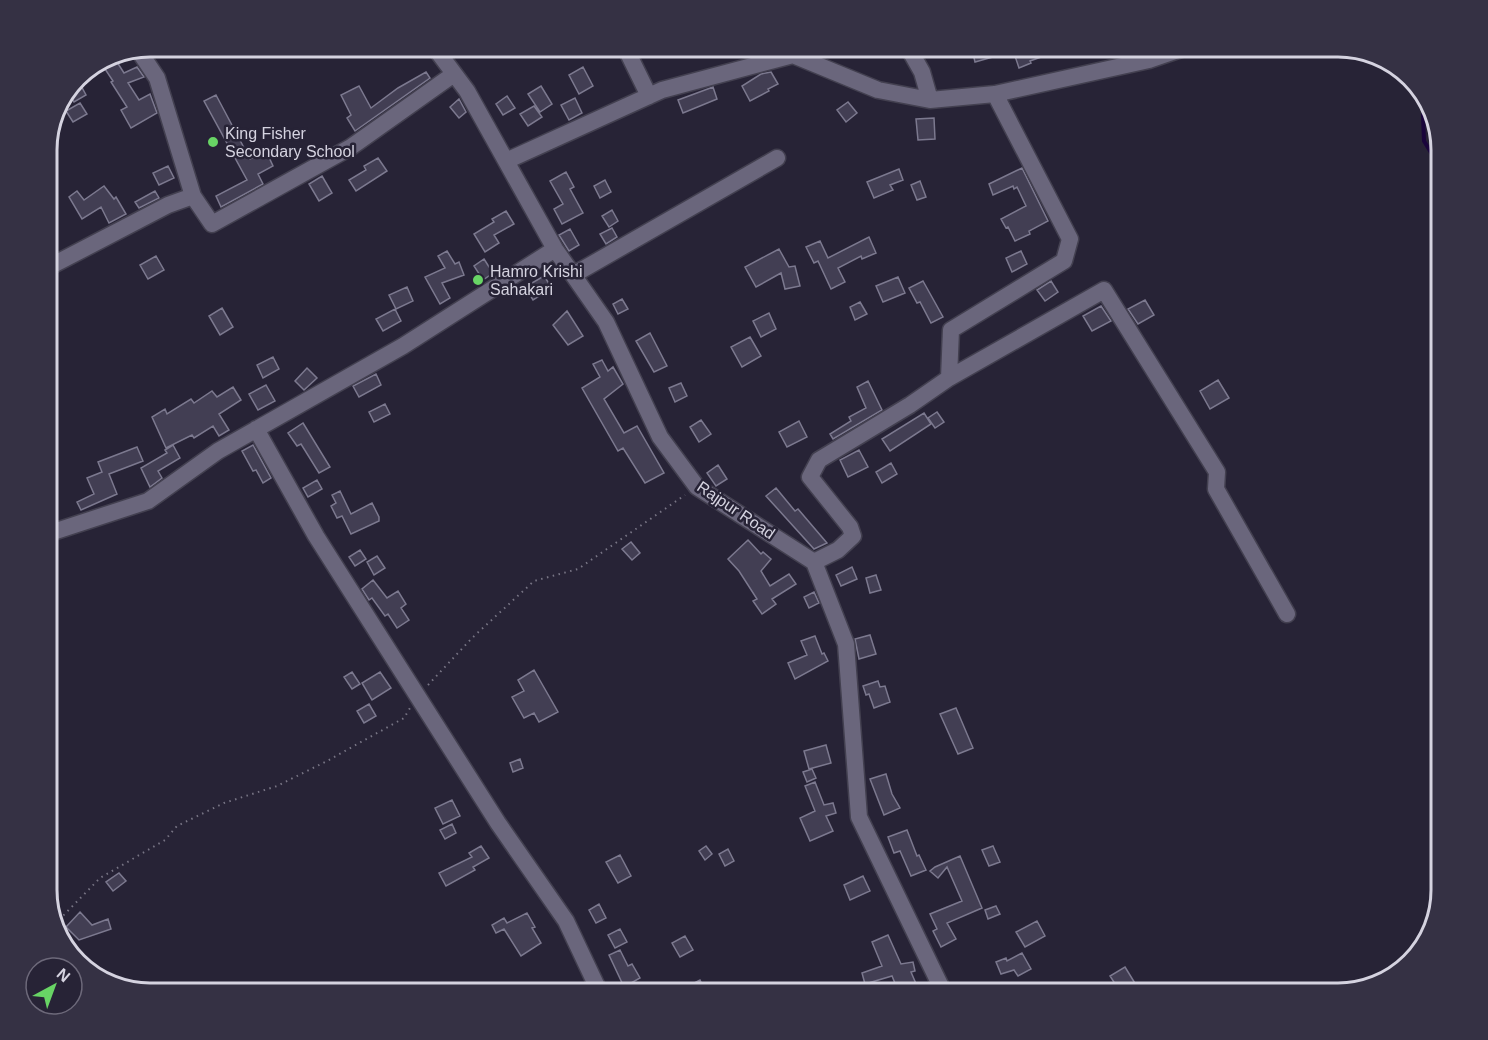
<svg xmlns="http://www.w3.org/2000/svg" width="1488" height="1040" font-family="Helvetica,sans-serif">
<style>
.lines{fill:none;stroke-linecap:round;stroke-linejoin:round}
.stream{stroke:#1a053c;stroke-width:4}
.canal{stroke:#1a053c;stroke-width:14}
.building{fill:#423e53;stroke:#7c798f;stroke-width:1.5}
.minor-casing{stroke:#434050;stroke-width:19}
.path{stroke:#787585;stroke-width:2;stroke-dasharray:1.5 4.5;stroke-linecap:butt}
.minor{stroke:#6a667c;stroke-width:16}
.poi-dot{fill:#68d465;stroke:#272336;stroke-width:2}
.labels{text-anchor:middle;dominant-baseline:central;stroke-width:5;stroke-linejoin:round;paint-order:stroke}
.poi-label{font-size:16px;fill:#d5d3e0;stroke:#272336;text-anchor:start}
.street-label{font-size:16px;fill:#d5d3e0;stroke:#272336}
.rim{fill:none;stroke:#d5d3e0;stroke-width:3}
</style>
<rect width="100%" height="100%" fill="#272336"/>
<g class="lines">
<path class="stream" d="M1429,104L1423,115L1424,141L1441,169
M1441,261L1438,271L1441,276"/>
<path class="canal" d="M1261,47L1265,49L1270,47"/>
</g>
<path class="building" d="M1028,48H1061V50L1030,61L1031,63L1019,68L1014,53Z
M972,49H991L993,57L975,62Z
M117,62L124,73L137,67L144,77L128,83L139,100L150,94L157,113L131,128L121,110L127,107L111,82L113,81L105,69Z
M583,67L593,86L579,94L569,75Z
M426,72L430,78L355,131L347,118L351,115L341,95L359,86L371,108L398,88Z
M771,72L778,84L768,89L769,91L750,101L742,86L761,74Z
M79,82L86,95L74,102L69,94L73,85Z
M541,86L552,104L540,112L528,94Z
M713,87L717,99L683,113L678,100Z
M216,95L250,159L266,151L273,166L258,174L263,184L221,207L216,196L247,180L204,101Z
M507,96L515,108L503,115L496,104Z
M575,98L582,113L569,120L561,105Z
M459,99L466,112L459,118L450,107Z
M848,102L857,113L846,122L837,110Z
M80,103L87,114L73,122L66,111Z
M534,106L542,117L528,126L520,114Z
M934,118L935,139L918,140L916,119Z
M378,158L387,171L356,191L349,180L366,170L364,166Z
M168,166L174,178L159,185L153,173Z
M1022,168L1048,221L1029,231L1030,234L1015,241L1008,227L1006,228L1001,219L1026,206L1017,187L1014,189L1013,186L993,195L989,184Z
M899,169L903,180L890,185L893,190L874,198L867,182Z
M566,172L574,187L570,189L583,213L562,224L554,209L563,204L550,181Z
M322,176L332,193L319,201L309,184Z
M605,180L611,192L600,198L594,186Z
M920,181L926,197L917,200L911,185Z
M104,186L114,199L116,197L126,214L109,223L101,207L82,219L69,197L77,191L84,200Z
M155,191L159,198L139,208L135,202Z
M612,210L618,221L609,227L602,216Z
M506,211L514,224L494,235L499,243L485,252L474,234L494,222L492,219Z
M612,228L617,237L606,244L600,234Z
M570,229L579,245L569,251L559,235Z
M869,237L876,253L862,259L861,256L838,268L845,282L831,289L818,261L814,263L806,247L820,241L828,258Z
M779,249L789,267L795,266L800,286L785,289L781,273L756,287L745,267Z
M447,251L455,264L459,262L464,275L442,283L450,298L440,304L425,277L445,268L438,256Z
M1021,251L1027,264L1012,272L1006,258Z
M156,256L164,270L148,279L140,265Z
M484,259L493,273L483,280L474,266Z
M544,276L552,288L533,300L525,287Z
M898,277L905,293L883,302L876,286Z
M923,281L943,317L931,323L920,302L917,303L909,288Z
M1051,281L1058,292L1045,301L1037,290Z
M407,287L413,301L396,309L389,295Z
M622,299L628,309L618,314L613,304Z
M1145,300L1154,315L1138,324L1128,309Z
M860,302L867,314L855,320L850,307Z
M1101,306L1111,321L1092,331L1083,316Z
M222,308L233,327L220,335L209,316Z
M395,309L401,321L383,331L376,319Z
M567,311L583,336L568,345L553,325Z
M769,313L776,329L761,337L753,321Z
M650,333L667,366L654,372L636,341Z
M750,337L761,356L742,367L731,347Z
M273,357L279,369L263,378L257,365Z
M602,360L608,371L613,367L623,384L604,399L624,433L637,426L664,473L645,483L623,448L618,451L582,388L600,377L593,364Z
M307,368L317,378L304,390L295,381Z
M376,374L381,385L359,397L353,386Z
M1218,380L1229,398L1210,409L1200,391Z
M868,381L882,410L833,439L830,434L851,421L849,417L866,408L857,387Z
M681,383L687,396L675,402L669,388Z
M266,385L275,401L258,410L249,394Z
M233,387L241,400L219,414L229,430L219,436L213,426L194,438L192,435L166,448L152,417L165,409L167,414L191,399L194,403L212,391L217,397Z
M385,404L390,414L374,422L369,412Z
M937,412L944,422L935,428L928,418Z
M924,413L931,424L890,451L882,439Z
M701,420L711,434L699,442L690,427Z
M799,421L807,437L787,447L779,432Z
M303,423L330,467L319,473L301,444L297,446L288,433Z
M173,445L180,458L158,471L162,478L150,487L141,468L167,453L165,450Z
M253,445L271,478L263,483L256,470L253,471L242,451Z
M137,447L143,461L109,474L117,494L81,510L77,502L94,494L87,478L102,472L98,462Z
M859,450L868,467L848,477L840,460Z
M891,463L897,474L882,483L876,472Z
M718,465L727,479L716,486L707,473Z
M317,480L322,489L308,497L303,488Z
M776,488L795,511L798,509L827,543L814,549L766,496Z
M340,491L351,514L372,503L379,517V521L351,534L342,516L337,518L331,506L336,503L332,495Z
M748,540L761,554L763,552L771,559L761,571L770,586L789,574L796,584L772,599L776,604L762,614L753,601L757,599L739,571L728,559Z
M631,542L640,553L632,560L622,549Z
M360,550L366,559L355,566L349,557Z
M377,556L385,568L374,575L367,562Z
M852,567L857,579L841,586L836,575Z
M876,575L881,590L870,593L866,578Z
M373,580L387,598L398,591L406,604L401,608L409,620L397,628L388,614L385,616L372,598L369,600L362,589Z
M814,592L819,603L809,608L804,597Z
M870,635L876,654L859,659L855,639Z
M815,636L822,654L824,653L828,661L795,679L788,663L807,655L801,641Z
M534,670L558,712L539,722L534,713L524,718L512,697L524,691L518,680Z
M352,672L360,684L352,689L344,677Z
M380,672L391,688L372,700L362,683Z
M878,681L880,687L885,686L890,702L874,708L869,694L866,695L863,686Z
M369,704L376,716L364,723L357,711Z
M956,708L973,748L958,754L940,714Z
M826,745L831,763L809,769L804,751Z
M520,759L523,768L513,772L510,763Z
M812,769L816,778L807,782L803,772Z
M886,774L892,794L900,808L884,815L870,779Z
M815,782L824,805L833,803L836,813L826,816L833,831L810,841L800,818L815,811L805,786Z
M452,800L460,816L443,824L435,808Z
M452,824L456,833L445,839L440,830Z
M907,830L917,856L919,855L926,870L911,876L900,851L894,853L888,837Z
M481,846L489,858L473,867L475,870L446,886L439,873L472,857L469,853Z
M706,846L712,854L705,860L699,851Z
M993,846L1000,862L989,866L982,850Z
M728,849L734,861L725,866L719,854Z
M620,855L631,876L618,883L606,862Z
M960,856L982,908L947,923L956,939L941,947L933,931L937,929L930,914L962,901L947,867L938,878L930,871L935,867Z
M119,873L126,881L113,891L106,882Z
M863,876L870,891L850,900L844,885Z
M599,904L606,918L596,923L589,910Z
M996,906L1000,914L988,919L985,910Z
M80,912L92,925L108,919L111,929L79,940L66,927Z
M527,913L535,927L532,928L541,943L521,956L504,929L496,933L492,925L504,918L507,923Z
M1037,921L1045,936L1025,947L1016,932Z
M620,929L627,942L615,948L608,935Z
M888,935L901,964L913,962L915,971L911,972L920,993H899L892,976L865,984L862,973L882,966L872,942Z
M685,936L693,950L680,957L672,943Z
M620,950L628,966L632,964L640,978L624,987L609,955Z
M1022,953L1031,969L1018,976L1014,970L1001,974L996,962L1006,958L1007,961Z
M1125,967L1141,993H1121L1110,976Z
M700,980L706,993H694L690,985Z"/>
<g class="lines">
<defs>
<path id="minor" d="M909,49L922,72L930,100
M627,51L649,96
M438,52L467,91L555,249L606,322L660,437L697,487L814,562L846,644L859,817L944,993
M141,54L157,78L193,196
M506,161L662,90L793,55L878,90L930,100L995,94L1149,60L1187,47
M47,268L168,205L193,196L212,224L351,147L454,74
M573,275L777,158
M949,378L1104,290L1217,472L1216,489L1287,614
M256,429L316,536L498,823L566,921L600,993
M47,534L148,501L218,451L403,346L555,249
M814,562L838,550L853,536L850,527L810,477L819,460L910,405L949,378L951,330L1064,261L1070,239L995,94"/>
</defs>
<use href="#minor" class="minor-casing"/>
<path class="path" d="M428,685L472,638L534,581L578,569L685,495
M55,924L100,878L165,840L177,826L224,803L277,786L327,761L404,718L410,708"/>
<use href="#minor" class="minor"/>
</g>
<g class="poi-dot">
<circle cx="213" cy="142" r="6"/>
<circle cx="478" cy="280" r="6"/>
</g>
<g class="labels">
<g class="poi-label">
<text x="225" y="133">King Fisher<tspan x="225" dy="18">Secondary School</tspan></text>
<text x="490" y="271">Hamro Krishi<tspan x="490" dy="18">Sahakari</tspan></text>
</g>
<g class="street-label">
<text transform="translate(736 510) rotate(34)">Rajpur Road</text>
</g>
</g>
<path d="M0 0H1488V1040H0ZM150 57H1338A93 93 0 0 1 1431 150V890A93 93 0 0 1 1338 983H150A93 93 0 0 1 57 890V150A93 93 0 0 1 150 57Z" fill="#353144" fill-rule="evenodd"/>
<path class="rim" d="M150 57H1338A93 93 0 0 1 1431 150V890A93 93 0 0 1 1338 983H150A93 93 0 0 1 57 890V150A93 93 0 0 1 150 57Z"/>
<g transform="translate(54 986) rotate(41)"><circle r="28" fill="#272336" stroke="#6d697a" stroke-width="1.5"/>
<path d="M0-4.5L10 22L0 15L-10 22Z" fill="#68d465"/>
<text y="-9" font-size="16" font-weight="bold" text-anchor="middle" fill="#d5d3e0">N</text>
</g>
</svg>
